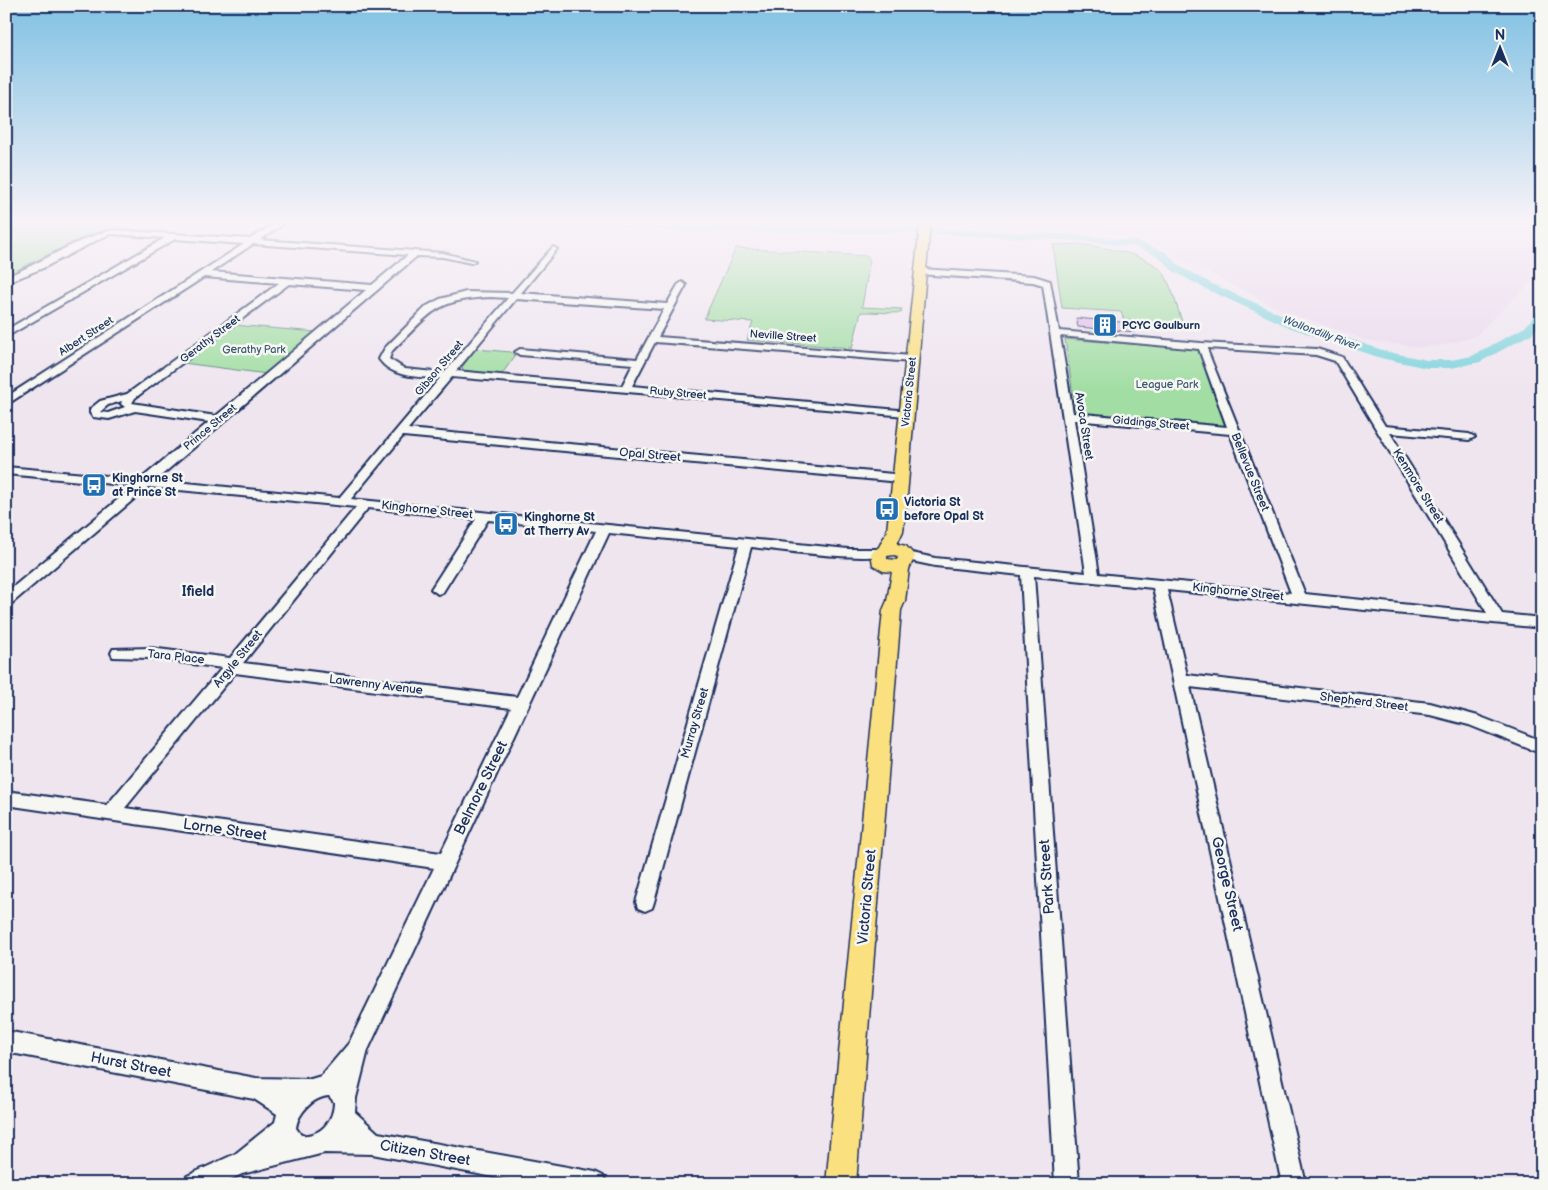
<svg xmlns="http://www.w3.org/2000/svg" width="1548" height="1190" font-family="'Balsamiq Sans',sans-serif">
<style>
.built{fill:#ead9ed}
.green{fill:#a2dea4;stroke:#5e8681}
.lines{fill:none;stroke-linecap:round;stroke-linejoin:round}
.river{fill:#84d5dc;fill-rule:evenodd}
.building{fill:#debce7;stroke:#1b2f5e}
.minor-casing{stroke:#1b2f5e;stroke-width:4}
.major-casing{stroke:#1b2f5e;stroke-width:3}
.minor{fill:#f6f6f2;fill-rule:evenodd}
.major{fill:#fbe080;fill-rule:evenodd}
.labels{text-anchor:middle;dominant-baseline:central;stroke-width:5;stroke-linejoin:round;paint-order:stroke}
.far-poi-label{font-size:11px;font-weight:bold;fill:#1b2f5e;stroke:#f6f6f2;text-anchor:start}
.far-water-label{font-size:11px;font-style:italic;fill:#35587e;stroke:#f6f6f2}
.far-street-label{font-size:11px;fill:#1b2f5e;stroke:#f6f6f2}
.far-park-label{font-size:11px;fill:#3d5b70;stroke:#f6f6f2}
.street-label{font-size:12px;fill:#1b2f5e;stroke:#f6f6f2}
.poi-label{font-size:12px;font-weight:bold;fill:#1b2f5e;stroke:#f6f6f2;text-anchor:start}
.neighbourhood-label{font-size:14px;font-weight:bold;fill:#1b2f5e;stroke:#f6f6f2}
.near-street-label{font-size:15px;fill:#1b2f5e;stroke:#f6f6f2}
</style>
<rect width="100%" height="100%" fill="#efe5ef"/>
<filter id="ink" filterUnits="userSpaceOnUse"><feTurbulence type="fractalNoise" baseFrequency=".02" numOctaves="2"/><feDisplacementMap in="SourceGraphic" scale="10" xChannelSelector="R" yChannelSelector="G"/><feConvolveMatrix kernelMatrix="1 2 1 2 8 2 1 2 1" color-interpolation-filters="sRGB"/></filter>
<g filter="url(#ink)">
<path class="built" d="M931,224H1542V271L1474,337L1439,346L1417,347L1365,340L1284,311L1178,257L1147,238L1099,231Z"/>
<path class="green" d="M39,224H111L6,275V230Z
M1077,244C1101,247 1153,253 1166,277C1173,292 1178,309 1183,325L1124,320L1121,312L1062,308L1053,245Z
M736,248L868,256V259L870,260L862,307L902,309L901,313L861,312L852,348L747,340L753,322L704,319Z
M233,325L317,332L267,374L183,363Z
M1065,339L1142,345V342L1197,347L1225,426L1217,427L1078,414L1075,410Z
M476,349L511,352L515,356L501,375L464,372L462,367Z"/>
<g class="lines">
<path class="river" d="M617,224L909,227L1081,235L1137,241L1166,252L1181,267L1212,284L1299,322L1388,352L1427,360H1451L1472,356L1525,327L1538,311L1542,310V321L1533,333L1480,362L1451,368H1427L1381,358L1291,328L1204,288L1173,271L1158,256L1135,247L1081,241L909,233L685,232L622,227Z"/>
</g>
<path class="building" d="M1076,318L1132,323L1135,332L1078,327Z"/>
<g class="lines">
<defs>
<path id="minor" d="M274,224H283L260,240L443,253L475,261L471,263L443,257L417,256L156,480L339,498L440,378C418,377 392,378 379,359L385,348L427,306L440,299L466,292L512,293L553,247L557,249L521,293L667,304L678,285L682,282L686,285L658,337L912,356L917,359L912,362L655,342L632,386L910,411L911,413L906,416L452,377L408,429L904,475L906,478L900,482L403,436L351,499L848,549H879L886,553C877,564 770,549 751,547L654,902L652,908L645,911L638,908L636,902L739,546L609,533L368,1050L356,1098L355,1112L378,1133L595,1172L603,1176L607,1184H531L372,1154L324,1153L242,1174L221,1184H183L187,1176L235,1154L275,1122L277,1114L254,1099L6,1052V1031L256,1078L311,1079L321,1076L349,1043L434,868L6,805V791L107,805L222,668L150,658L113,657L111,653L113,649L150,648L230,658L356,507L148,487L11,604L6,606V593L134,486L6,474V467L141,479L209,422L135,411L109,419L93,417L90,413V409L100,401L127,394L279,283L204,277L6,405V397L244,244L175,239L6,337V330L165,238L112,234L103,237L43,268L6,283V277C41,263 76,239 112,230L250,239ZM253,244L408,255L372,285L211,272ZM289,284L366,290L216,416L132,403L135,398ZM491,297L508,298L444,373L405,369L389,359L392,351C430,314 435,299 491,297ZM516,299L664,309L637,359L520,349L515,352L520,355L633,364L622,386L456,371ZM122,401L121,404L125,407L108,413L100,412L108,405ZM368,508L476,519L431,589L438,594L443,592L488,520L596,531L517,697L243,663ZM235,673L511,708L441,853L125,808ZM329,1096L334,1102C334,1120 321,1137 301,1135L296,1128C298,1113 313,1097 329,1096Z
M921,269L1034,276L1050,281L1059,331L1201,343L1317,349L1342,357L1385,426L1469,434L1475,437L1469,440L1390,433L1502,614L1542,618V628L1167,590L1187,675L1430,703L1478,716L1542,741V754L1469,725L1430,715L1190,687L1306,1184H1282L1153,588L1034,576L1079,1184H1055L1021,575L935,566L902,559L900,556L907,552L935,558L1086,573L1043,285L1033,282L918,274L917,272ZM1060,336L1199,349L1227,427L1073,413ZM1208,348L1316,355L1335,361L1487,613L1305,594L1208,352ZM1074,420L1230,434L1291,593L1099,574Z"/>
<path id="major" d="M920,224H930L906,508L903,531L897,544L906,546L915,556L909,569L905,601L901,610L856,1184H826L883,610L887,601L892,572L883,571L873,565L871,553L879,547L887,531ZM895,555L898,557L897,560L887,559V556Z"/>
</defs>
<use href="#minor" class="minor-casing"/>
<use href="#major" class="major-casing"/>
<use href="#minor" class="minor"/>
<use href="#major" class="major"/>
</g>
</g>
<linearGradient id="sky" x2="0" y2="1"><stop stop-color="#80c1e3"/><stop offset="0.57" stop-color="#f8f3f8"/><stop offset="1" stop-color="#f8f3f8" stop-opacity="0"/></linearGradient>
<rect width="1548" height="390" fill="url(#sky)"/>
<defs>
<symbol id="building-square" viewBox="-11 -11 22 22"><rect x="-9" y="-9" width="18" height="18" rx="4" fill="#1f6fb2" stroke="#f6f6f2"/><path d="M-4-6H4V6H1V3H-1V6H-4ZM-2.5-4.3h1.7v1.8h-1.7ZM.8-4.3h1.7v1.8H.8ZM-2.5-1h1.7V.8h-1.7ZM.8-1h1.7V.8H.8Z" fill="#fff"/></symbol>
<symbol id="bus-square" viewBox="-11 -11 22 22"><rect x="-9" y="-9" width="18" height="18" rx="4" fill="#1f6fb2" stroke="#f6f6f2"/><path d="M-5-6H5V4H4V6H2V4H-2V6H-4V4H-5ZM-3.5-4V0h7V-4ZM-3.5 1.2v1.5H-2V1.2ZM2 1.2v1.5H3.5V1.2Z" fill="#fff"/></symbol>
</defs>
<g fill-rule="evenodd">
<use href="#building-square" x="1091" y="311" width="28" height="28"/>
<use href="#bus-square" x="80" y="471" width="28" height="28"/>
<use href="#bus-square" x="873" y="495" width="28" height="28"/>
<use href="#bus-square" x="492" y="510" width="28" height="28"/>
</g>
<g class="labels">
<g class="far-poi-label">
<text x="1122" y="325">PCYC Goulburn</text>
</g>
<g class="far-water-label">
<text transform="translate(1321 333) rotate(20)">Wollondilly River</text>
</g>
<g class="far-street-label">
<text transform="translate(86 336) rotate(-33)">Albert Street</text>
<text transform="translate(783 336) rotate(4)">Neville Street</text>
<text transform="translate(210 339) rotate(-37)">Gerathy Street</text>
<text transform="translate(439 368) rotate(-50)">Gibson Street</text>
<text transform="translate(909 392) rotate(-84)">Victoria Street</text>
<text transform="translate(678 393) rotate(5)">Ruby Street</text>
<text transform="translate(1151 423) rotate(5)">Giddings Street</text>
<text transform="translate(210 427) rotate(-40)">Prince Street</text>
</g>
<g class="far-park-label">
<text x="254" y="349">Gerathy Park</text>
<text x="1167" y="384">League Park</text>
</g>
<g class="street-label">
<text transform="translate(1084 426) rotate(81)">Avoca Street</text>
<text transform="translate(650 455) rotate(5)">Opal Street</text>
<text transform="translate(1250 472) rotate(68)">Bellevue Street</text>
<text transform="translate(1418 486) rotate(58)">Kenmore Street</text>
<text transform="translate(427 510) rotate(6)">Kinghorne Street</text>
<text transform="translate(1238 592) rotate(6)">Kinghorne Street</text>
<text transform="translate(176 657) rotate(6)">Tara Place</text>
<text transform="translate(238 659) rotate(-51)">Argyle Street</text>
<text transform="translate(376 685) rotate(7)">Lawrenny Avenue</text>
<text transform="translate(1364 702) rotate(7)">Shepherd Street</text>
<text transform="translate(695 723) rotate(-74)">Murray Street</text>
</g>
<g class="poi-label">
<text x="112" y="478">Kinghorne St<tspan x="112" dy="14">at Prince St</tspan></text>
<text x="904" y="502">Victoria St<tspan x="904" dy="14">before Opal St</tspan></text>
<text x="524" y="517">Kinghorne St<tspan x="524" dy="14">at Therry Av</tspan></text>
</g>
<g class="neighbourhood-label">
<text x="198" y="591">Ifield</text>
</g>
<g class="near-street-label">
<text transform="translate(481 788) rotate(-64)">Belmore Street</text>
<text transform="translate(225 830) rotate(8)">Lorne Street</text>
<text transform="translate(1047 877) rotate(-94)">Park Street</text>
<text transform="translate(1227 884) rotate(77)">George Street</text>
<text transform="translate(867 897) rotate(-85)">Victoria Street</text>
<text transform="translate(131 1065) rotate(11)">Hurst Street</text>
<text transform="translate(425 1153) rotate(10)">Citizen Street</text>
</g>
</g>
<rect width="1548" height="1190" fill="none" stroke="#f6f6f2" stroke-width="25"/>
<rect x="12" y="12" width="1523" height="1165" fill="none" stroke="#1b2f5e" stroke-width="2" filter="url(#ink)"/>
<g transform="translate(1500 48)" stroke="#f6f6f2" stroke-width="4" paint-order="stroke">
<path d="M0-4L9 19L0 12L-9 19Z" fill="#1b2f5e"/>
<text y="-8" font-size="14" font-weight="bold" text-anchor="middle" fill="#1b2f5e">N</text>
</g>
</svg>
